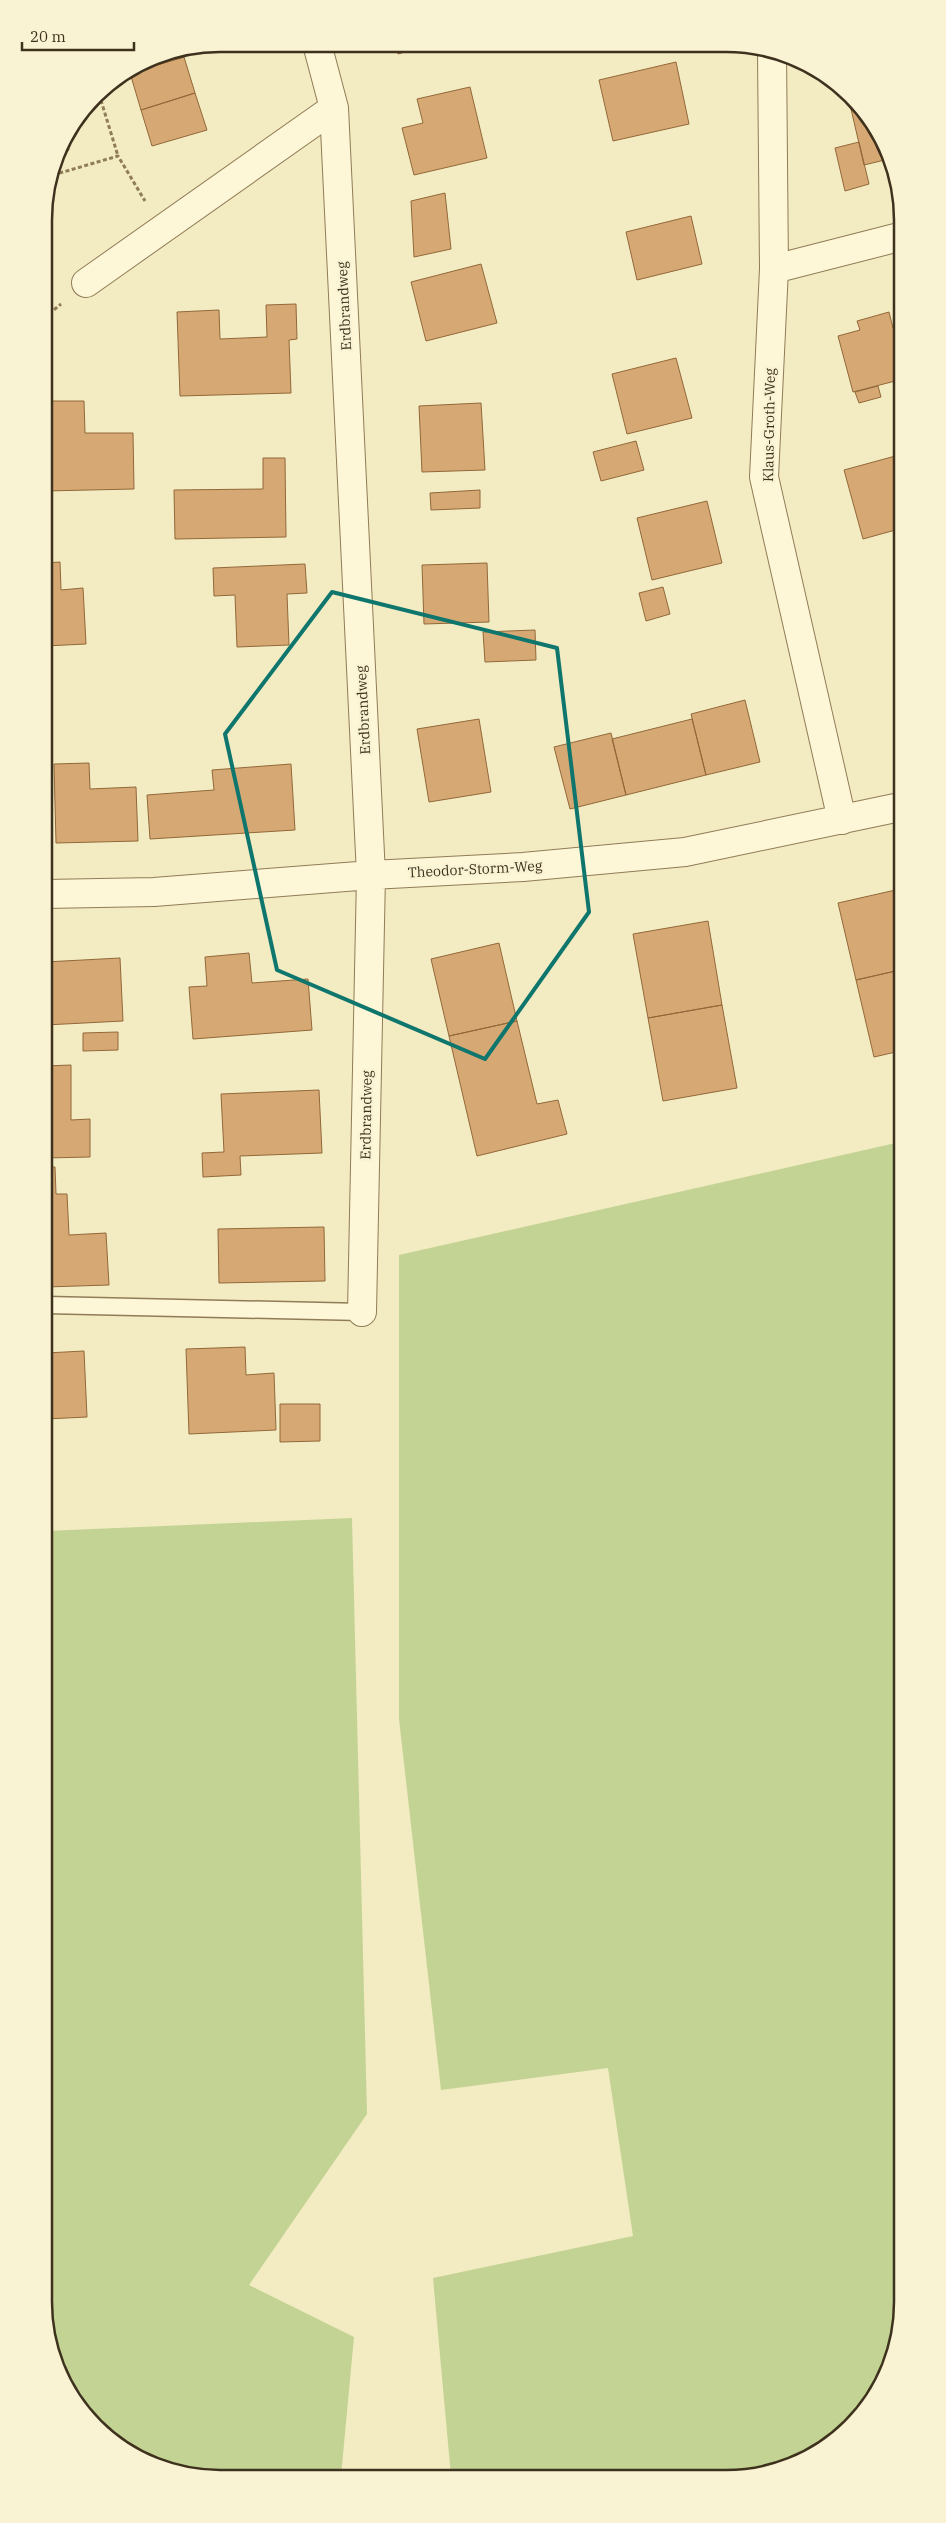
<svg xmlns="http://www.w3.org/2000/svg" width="946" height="2523" font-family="'IBM Plex Serif',serif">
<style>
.green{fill:#c3d394}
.building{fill:#d6a974;stroke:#926839}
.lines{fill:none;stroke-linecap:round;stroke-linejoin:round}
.service-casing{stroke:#907c57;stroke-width:19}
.minor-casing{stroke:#907c57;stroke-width:30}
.path{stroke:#907c57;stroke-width:3;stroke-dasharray:4 2.5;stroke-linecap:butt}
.service{stroke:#fdf6d7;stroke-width:16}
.minor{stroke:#fdf6d7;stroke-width:28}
.marked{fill:none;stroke:#0f766e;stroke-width:4;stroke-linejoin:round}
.labels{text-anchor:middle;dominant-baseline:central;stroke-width:4.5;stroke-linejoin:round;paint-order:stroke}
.street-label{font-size:14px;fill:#3e311d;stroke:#f9f3d3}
.rim{fill:none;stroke:#3e311d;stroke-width:2.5}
</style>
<rect width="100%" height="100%" fill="#f3ebc2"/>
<path class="green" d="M900,1142L902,2314L889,2370L859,2419L814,2455L760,2476H451L433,2278L633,2236L608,2068L441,2090L399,1719V1255Z
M352,1518L367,2114L249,2285L354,2337L341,2476H186L142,2461L96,2428L67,2391L47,2337L46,1531Z"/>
<path class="building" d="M395,45H430L398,54Z
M183,51L184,57L130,73L153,57Z
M184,57L195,93L141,110L130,73Z
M676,62L689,124L613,141L599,80Z
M470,87L487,158L414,175L402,128L423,123L417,99Z
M195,93L207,130L152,146L141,110Z
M860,107L879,132L889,159L864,165L851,109Z
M65,138L69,150L59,153L62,143Z
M859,142L869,184L845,191L835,148Z
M445,193L451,249L414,257L411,201Z
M691,216L702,264L637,280L626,232Z
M481,264L497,323L426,341L411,282Z
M296,304L297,339L289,340L291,393L180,396L177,312L219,310L220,339L267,337L266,305Z
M889,312L893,328L899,326V380L853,392L838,336L860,330L857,321Z
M676,358L692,418L627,434L612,374Z
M878,386L881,397L859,403L855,392Z
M44,401H84L85,433H133L134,489L45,491Z
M481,403L485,470L422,472L419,406Z
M636,441L644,470L601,481L593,452Z
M899,455V529L863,539L844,470Z
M263,458H285L286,537L175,539L174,490L263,489Z
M480,490V508L431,510L430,493Z
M707,501L722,563L652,580L637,518Z
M60,562L61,590L83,588L86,644L45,646V563Z
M487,563L489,622L424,624L422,565Z
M305,564L307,593L287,594L289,645L237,647L235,595L214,596L213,568Z
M663,587L670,614L646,621L639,593Z
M535,630L536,660L485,662L483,632Z
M745,700L760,762L706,775L691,714Z
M479,719L491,792L429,802L417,729Z
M692,719L706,775L626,795L612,739Z
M611,733L626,795L570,809L554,747Z
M89,763L90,789L136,787L138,841L56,843L54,764Z
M291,764L295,830L150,839L147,795L214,790L212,770Z
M900,889V970L856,980L838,903Z
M708,921L722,1005L648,1018L633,934Z
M499,943L517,1021L449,1036L431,959Z
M249,953L252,983L308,979L312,1030L193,1039L189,987L207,986L205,957Z
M120,958L123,1021L45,1025V962Z
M900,970V1051L874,1057L856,980Z
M722,1005L737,1088L663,1101L648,1018Z
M517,1021L537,1104L558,1100L567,1134L477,1156L449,1036Z
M118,1032V1050L83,1051V1033Z
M71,1065V1120L90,1119V1157L46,1158L45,1066Z
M319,1090L322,1153L240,1156L241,1175L203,1177L202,1153L224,1152L221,1094Z
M46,1167H55L56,1194H67L69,1235L106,1233L109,1285L46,1287Z
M324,1227L325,1281L219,1283L218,1229Z
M245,1347L246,1375L274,1373L276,1430L189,1434L186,1349Z
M84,1351L87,1417L46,1419V1353Z
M280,1404H320V1441L280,1442Z"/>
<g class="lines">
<defs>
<path id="service" d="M46,1305L362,1312"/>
<path id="minor" d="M317,44L334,108L371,875L362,1312
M772,52L774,269L764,477L842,820
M774,269L899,237
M86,283L334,108
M45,894L154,892L371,875L523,867L685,852L900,807"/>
</defs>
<use href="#service" class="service-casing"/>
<use href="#minor" class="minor-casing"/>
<path class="path" d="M99,94L118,156
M53,175L118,156L145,201
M44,318L61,304"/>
<use href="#service" class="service"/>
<use href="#minor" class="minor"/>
</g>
<path class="marked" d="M332,592L557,648L589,912L485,1059L277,970L225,734Z"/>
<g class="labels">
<g class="street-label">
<text transform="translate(344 306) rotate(-93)">Erdbrandweg</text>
<text transform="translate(769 425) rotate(-89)">Klaus-Groth-Weg</text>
<text transform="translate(363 710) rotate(-93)">Erdbrandweg</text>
<text transform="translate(475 869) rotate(-3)">Theodor-Storm-Weg</text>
<text transform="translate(366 1115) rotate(-89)">Erdbrandweg</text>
</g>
</g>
<path d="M0 0H946V2523H0ZM220 52H726A168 168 0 0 1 894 220V2302A168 168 0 0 1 726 2470H220A168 168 0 0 1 52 2302V220A168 168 0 0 1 220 52Z" fill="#f9f3d3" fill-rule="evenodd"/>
<path class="rim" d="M220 52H726A168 168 0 0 1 894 220V2302A168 168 0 0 1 726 2470H220A168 168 0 0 1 52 2302V220A168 168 0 0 1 220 52Z"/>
<path d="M22 42v8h112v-8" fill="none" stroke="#3e311d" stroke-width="2.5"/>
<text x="30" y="42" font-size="15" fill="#3e311d" stroke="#f9f3d3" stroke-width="4" paint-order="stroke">20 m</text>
</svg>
